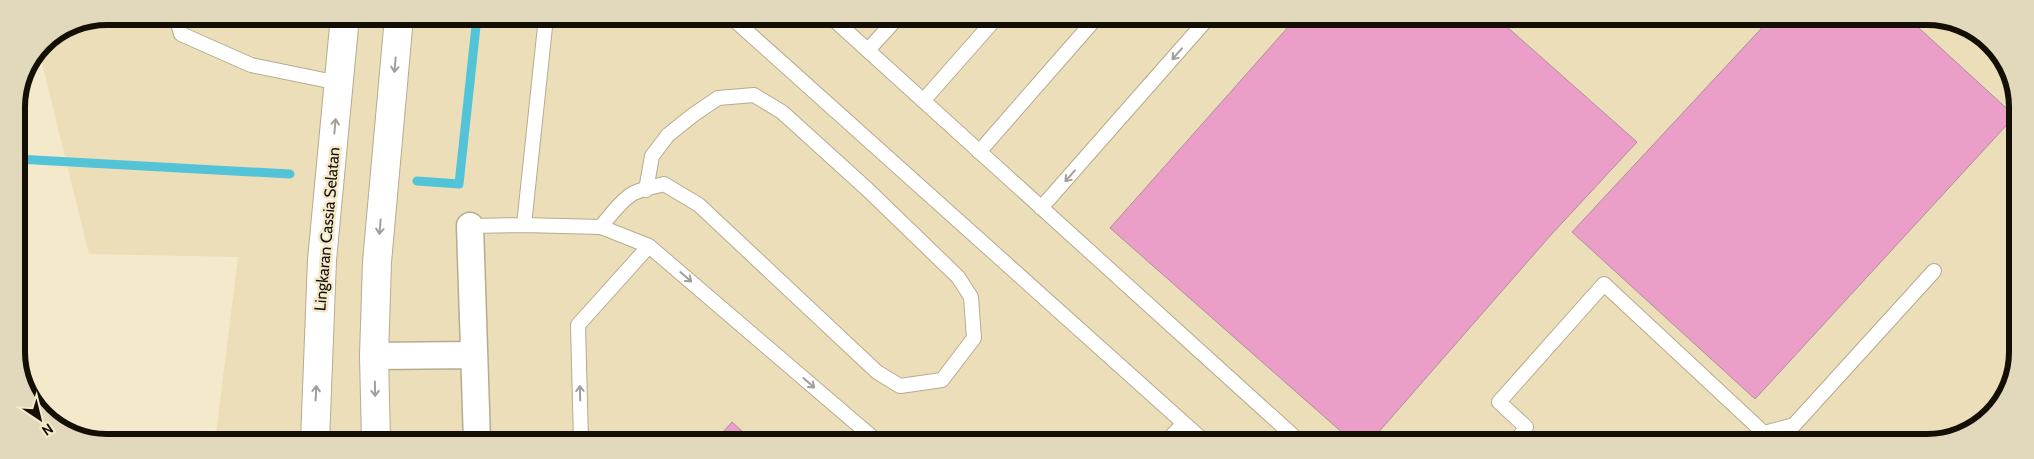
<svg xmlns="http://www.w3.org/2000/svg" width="2034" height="459" font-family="Cabin,sans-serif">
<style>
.built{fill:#ebdeb9}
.water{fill:#53c4d8}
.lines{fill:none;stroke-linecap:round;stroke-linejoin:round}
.stream{stroke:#53c4d8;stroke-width:9}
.building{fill:#eb9ec8;stroke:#ad8f9f}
.lane-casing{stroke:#b5ac8f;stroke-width:16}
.street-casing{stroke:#b5ac8f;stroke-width:29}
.secondary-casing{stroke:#b5ac8f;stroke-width:30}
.lane{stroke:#fff;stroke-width:14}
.street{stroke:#fff;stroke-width:26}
.secondary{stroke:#fff;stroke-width:28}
.oneway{stroke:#a19f9b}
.labels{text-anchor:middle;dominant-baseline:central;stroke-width:5;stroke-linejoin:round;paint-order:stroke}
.street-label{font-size:16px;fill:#130f05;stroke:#f4e9cb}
.rim{fill:none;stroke:#130f05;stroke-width:6}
</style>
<rect width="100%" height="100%" fill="#f4e9cb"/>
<path class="built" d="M107,16L1945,18L1991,43L2016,89V370L1987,420L1933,443L215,441L238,257L89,254L39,51L43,43L72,23Z"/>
<path class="water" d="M17,195L26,241L22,377L18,370Z"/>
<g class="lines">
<path class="stream" d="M17,159L290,174
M417,181L459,184L477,17"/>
</g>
<path class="building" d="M223,16H284L283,27L223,23Z
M1297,17L1497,18L1637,142L1550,236L1370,442H1353L1110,228Z
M1771,18H1908L2015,116L1755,399L1572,232Z
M732,422L754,442H714Z"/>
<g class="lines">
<defs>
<path id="lane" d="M176,16L181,34L251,65L339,83
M731,17L1205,442
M831,17L1300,442
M868,50L898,17
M923,101L997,17
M979,152L1097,17
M1041,208L1209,17
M524,225L601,227L649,246L878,442
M470,226L524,225L546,17
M601,227C610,215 620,202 632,194C641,189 654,187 664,184L699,205L877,372L900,386L942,380L974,338L971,297L958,277L867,189L782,112L754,95L718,98L693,115L668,135L652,156L646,190
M581,441L578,325L649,246
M1166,442L1184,423
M1516,442L1526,427L1499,402L1604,284L1764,433L1794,425L1934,271"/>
<path id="street" d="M470,226L477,441
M374,356L474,355"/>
<path id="secondary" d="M315,441L322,260L345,16
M376,441L374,356L377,262L399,17"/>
</defs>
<use href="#lane" class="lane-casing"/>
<use href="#street" class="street-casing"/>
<use href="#secondary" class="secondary-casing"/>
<use href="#lane" class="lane"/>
<use href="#street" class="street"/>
<use href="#secondary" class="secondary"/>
</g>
<defs><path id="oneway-shaft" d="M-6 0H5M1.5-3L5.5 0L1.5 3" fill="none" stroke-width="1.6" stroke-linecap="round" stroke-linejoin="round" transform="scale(1.25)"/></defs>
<g class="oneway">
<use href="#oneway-shaft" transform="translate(1177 54) rotate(131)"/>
<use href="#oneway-shaft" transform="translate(395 65) rotate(95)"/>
<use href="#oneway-shaft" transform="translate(335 126) rotate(-85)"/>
<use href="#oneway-shaft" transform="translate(1070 176) rotate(131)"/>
<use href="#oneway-shaft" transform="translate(380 227) rotate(95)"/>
<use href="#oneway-shaft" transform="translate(686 277) rotate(41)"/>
<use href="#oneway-shaft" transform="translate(809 383) rotate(41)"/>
<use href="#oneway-shaft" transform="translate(375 389) rotate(89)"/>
<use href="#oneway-shaft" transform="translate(316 393) rotate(-87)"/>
<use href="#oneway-shaft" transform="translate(580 393) rotate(-92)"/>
</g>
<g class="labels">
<g class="street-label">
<text transform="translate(327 229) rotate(-85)">Lingkaran Cassia Selatan</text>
</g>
</g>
<path d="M0 0H2034V459H0ZM107 25H1927A82 82 0 0 1 2009 107V352A82 82 0 0 1 1927 434H107A82 82 0 0 1 25 352V107A82 82 0 0 1 107 25Z" fill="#e2d8bb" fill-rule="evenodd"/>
<path class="rim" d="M107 25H1927A82 82 0 0 1 2009 107V352A82 82 0 0 1 1927 434H107A82 82 0 0 1 25 352V107A82 82 0 0 1 107 25Z"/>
<g transform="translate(40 419) rotate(145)" stroke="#f4e9cb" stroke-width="4" paint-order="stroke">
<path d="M0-4L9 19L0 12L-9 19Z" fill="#130f05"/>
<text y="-8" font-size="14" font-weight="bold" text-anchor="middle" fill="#130f05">N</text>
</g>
</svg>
